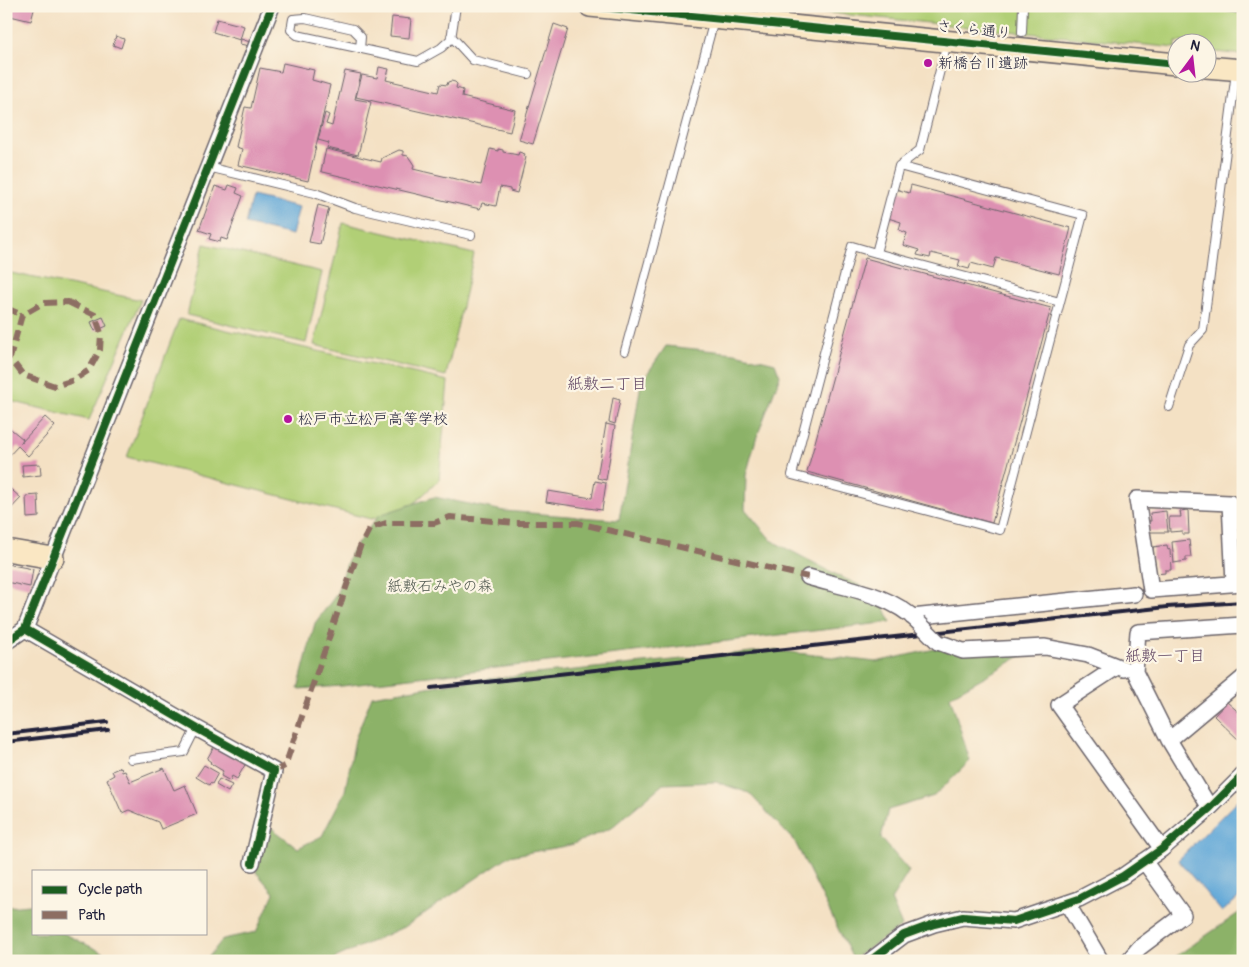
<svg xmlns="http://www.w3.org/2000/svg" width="1249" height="967" font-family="Pangolin,'Klee One',sans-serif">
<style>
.green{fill:#b1cf76;stroke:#6a7858}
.forest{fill:#8cb267;stroke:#576a51}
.water{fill:#62a8d8;stroke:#42658a}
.building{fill:#dd90b2}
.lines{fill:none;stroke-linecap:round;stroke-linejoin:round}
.lane-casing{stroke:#6c656b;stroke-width:10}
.street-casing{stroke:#6c656b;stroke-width:18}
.secondary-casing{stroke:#6c656b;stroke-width:24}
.lane{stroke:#fff;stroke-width:8}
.street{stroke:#fff;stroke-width:15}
.secondary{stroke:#fae7c3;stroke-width:21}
.rail{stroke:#22223b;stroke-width:4}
.street-bridge-casing{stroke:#6c656b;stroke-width:18;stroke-linecap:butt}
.street-bridge{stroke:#fff;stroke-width:15}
.quiet{stroke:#8d6e63;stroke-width:6;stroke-dasharray:12 6;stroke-linecap:butt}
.cycleway-casing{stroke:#fcf5e5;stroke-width:11}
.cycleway{stroke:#1b5e20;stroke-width:8}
.poi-dot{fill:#b5179e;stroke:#fcf5e5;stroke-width:2}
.labels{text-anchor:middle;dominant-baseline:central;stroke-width:4.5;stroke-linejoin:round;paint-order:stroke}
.street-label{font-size:15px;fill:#22223b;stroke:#fcf5e5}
.poi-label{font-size:15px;fill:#22223b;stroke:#fcf5e5;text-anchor:start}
.park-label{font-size:15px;fill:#4d564d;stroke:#fcf5e5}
.neighbourhood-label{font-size:16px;fill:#634865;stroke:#fcf5e5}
</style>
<rect width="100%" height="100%" fill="#fcf5e5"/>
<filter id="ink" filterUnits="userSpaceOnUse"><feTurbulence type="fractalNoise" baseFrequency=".02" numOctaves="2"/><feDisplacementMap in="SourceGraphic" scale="10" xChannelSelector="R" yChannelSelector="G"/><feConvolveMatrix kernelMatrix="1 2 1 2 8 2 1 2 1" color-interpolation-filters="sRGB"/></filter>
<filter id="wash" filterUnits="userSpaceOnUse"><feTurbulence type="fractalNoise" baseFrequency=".0096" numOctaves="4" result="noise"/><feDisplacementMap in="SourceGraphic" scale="20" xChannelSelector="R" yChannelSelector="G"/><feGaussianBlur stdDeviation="1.12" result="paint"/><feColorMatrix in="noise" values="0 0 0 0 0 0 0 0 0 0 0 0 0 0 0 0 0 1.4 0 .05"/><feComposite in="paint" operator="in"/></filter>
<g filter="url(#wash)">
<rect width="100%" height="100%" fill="#f4e1c4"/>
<path class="green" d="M761,6H1243V55L1207,51L1206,42H1176V48Z
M343,223L474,254L446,376L314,345Z
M204,244L322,272L306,343L187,315Z
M6,272L141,300L89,420L6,400Z
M179,319L448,381L439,480L408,509L371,519L127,457Z
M1238,500L1243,501V576L1240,574Z"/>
<path class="forest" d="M666,346L735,353L775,363L780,376L756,439L746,475L745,509L772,541L843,578L878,593L891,622L342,686L298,689L315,623L336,595L351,552L379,515L434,497L504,511L619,520L641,383Z
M1046,642L950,696L970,761L934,796L888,810L881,838L909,871L891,900L902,926L853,959L795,842L749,793L716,782L663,784L611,828L571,845L509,856L406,926L337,957L333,961H202L207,959L223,939L256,932L274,893L256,872L259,834L269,826L298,848L322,836L345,791L355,739L372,696L458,682L771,650L876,662L953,645Z
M30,905L34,908V933H63L120,961H6V907Z
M1243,910V961H1171L1178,955Z"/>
<path class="water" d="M252,196L299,207L292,235L245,224Z
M1243,795V894L1222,912L1178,860Z"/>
<g id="blocks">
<path class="building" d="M6,6H35L31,21L6,15Z
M392,17L411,19L409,38L390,36Z
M217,19L244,26L240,40L213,32Z
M554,24L568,29L533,144L519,140Z
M116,36L124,39L121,48L113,45Z
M241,39L250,42L249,46L240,44Z
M283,63L314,70L312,80L330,85L308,181L238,165L242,149L236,147L245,107L251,108L260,68L281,72Z
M379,67L389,69L386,80L438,92L440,84L447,85L448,82L451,81L455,82L457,84L456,88L463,90L462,97L515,110L510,132L356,97L362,75L377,78Z
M345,71L361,74L355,99L371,102L358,155L327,148L329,143L318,140L325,113L329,115L326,124L332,126Z
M326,149L381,162L382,158L399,150L403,151V155L408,156L414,165L413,169L481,185L490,149L498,151V149L503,150V152L518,155L519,152L525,154L524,156L526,157L517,193L510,191V189L500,187L496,206L482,203L480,209L323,172L321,171Z
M229,185L238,188L236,193L243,196L227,240L221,238L220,242L209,239L211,234L199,230L215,186L227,190Z
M911,185L1071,228L1059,274L996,258L993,269L971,263L969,269L958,266L960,260L931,253L930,258L917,255L919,250L903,245L907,233L899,230L901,222L888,218L896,189L909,193Z
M318,205L329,208L320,244L309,242Z
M865,258L1051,308L992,523L807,472Z
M103,317L107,326L95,331L91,322Z
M613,398L620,400L615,424L609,422Z
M45,417L55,426L28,456L18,446L6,459V425L23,439L20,444Z
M606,424L615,426L606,480L597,478Z
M40,464L41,475L23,477L22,465Z
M595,481L606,483L602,510L546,502L548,491L592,498Z
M6,485L21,498L6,514Z
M38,495L39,517L27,518L26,496Z
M1188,510L1189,534H1182V531L1170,532L1169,517H1181L1180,511Z
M1166,511L1168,532H1149L1148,521H1151L1150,513Z
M1189,540L1191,557H1186V561L1174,563L1172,542Z
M1167,545L1168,550L1170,549L1171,570H1165V573L1156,574L1154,559H1152L1153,547Z
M6,564L33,569L30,587L6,582Z
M1227,702L1243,716V744L1214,716Z
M215,745L246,763L237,779L232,776L230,781L221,776L223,771L210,763L211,762L207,759Z
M204,765L218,773L212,784L210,783L209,785L196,777Z
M121,767L122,772L125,771L130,782L164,768L174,790L185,785L197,814L161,829L158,822L129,810L122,813L107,779L114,775L112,771Z
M219,779L232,785L228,792L216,785Z"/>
</g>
</g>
<g filter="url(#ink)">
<use href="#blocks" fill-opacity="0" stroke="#6c656b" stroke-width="1"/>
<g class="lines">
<defs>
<path id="lane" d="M1217,6L1243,9
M1022,32L1023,6
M451,36L473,60L528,74
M360,49L361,37L353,29L305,18L293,19L291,30L297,35L418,61L441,48L451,39L456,6
M899,166L1083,215L1060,302L876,253L899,166L920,150L947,42
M208,167L315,193L355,208L471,235
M876,253L852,246L792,475L1000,530L1060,302
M625,351L714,20
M1169,407L1189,345L1203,330L1236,72
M131,759L184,752L196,728"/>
<path id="street" d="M808,577C845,588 891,594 918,622
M1234,583L1230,503L1137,499L1151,590L1243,583
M912,617L1134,594
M25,629L196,728L274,771L252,863
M6,642L25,629L272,6
M938,642L963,651L1045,647L1088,655L1124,669
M1117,667L1059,705L1162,849
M1169,740L1243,678
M1210,808L1169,740L1135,672L1138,632L1243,625
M1067,903L1101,961
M870,961L904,935L934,924L963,917L1014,921L1079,899L1123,876L1162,849L1210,808L1243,775
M1128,961L1139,948L1183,915L1144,861"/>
<path id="secondary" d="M590,6L1176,64
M1206,67L1243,70
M6,550L53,558"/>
</defs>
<use href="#lane" class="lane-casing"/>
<use href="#street" class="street-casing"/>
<use href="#secondary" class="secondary-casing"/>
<use href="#lane" class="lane"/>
<use href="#street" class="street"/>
<use href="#secondary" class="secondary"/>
<path class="rail" d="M431,688L1167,607L1243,602
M6,734L107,722
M6,742L108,730"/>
<defs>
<path id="street-bridge" d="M918,622L938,642"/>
</defs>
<use href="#street-bridge" class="street-bridge-casing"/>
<use href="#street-bridge" class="street-bridge"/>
<path class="quiet" d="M68,302L95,315L101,333L100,350L89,370L74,380L55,386L23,375L10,358L22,315L43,303Z
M6,308L22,315
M274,771L285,766L360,547L370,528L386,523H434L450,517L515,523H578L808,577"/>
<defs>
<path id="cycleway" d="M590,6L1176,64
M25,629L196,728L274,771L252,863
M6,642L25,629L272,6
M870,961L904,935L934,924L963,917L1014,921L1079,899L1123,876L1162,849L1210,808L1243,775"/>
</defs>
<use href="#cycleway" class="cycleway-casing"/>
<use href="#cycleway" class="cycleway"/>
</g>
</g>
<g class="poi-dot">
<circle cx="928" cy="63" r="5"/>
<circle cx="288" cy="419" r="5"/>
</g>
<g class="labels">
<g class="street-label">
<text transform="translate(974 30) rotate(6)">さくら通り</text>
</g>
<g class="poi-label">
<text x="938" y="63">新橋台Ⅱ遺跡</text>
<text x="298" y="419">松戸市立松戸高等学校</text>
</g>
<g class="park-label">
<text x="440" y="586">紙敷石みやの森</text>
</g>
<g class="neighbourhood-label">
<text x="607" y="384">紙敷二丁目</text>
<text x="1165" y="656">紙敷一丁目</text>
</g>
</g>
<rect width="1249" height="967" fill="none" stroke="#fcf5e5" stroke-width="25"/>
<rect x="32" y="870" width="175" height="65" fill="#fcf5e5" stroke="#a5a1a1"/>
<rect x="42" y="886" width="25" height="8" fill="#1b5e20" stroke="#a5a1a1"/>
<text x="78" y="894" font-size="15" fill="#22223b">Cycle path</text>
<rect x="42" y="911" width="25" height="8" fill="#8d6e63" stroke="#a5a1a1"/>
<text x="78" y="920" font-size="15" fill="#22223b">Path</text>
<g transform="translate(1192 58) rotate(15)"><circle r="24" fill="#fcf5e5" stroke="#a5a1a1"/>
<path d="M0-4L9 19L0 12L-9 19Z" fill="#b5179e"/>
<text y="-8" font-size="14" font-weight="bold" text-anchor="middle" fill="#22223b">N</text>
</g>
</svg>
